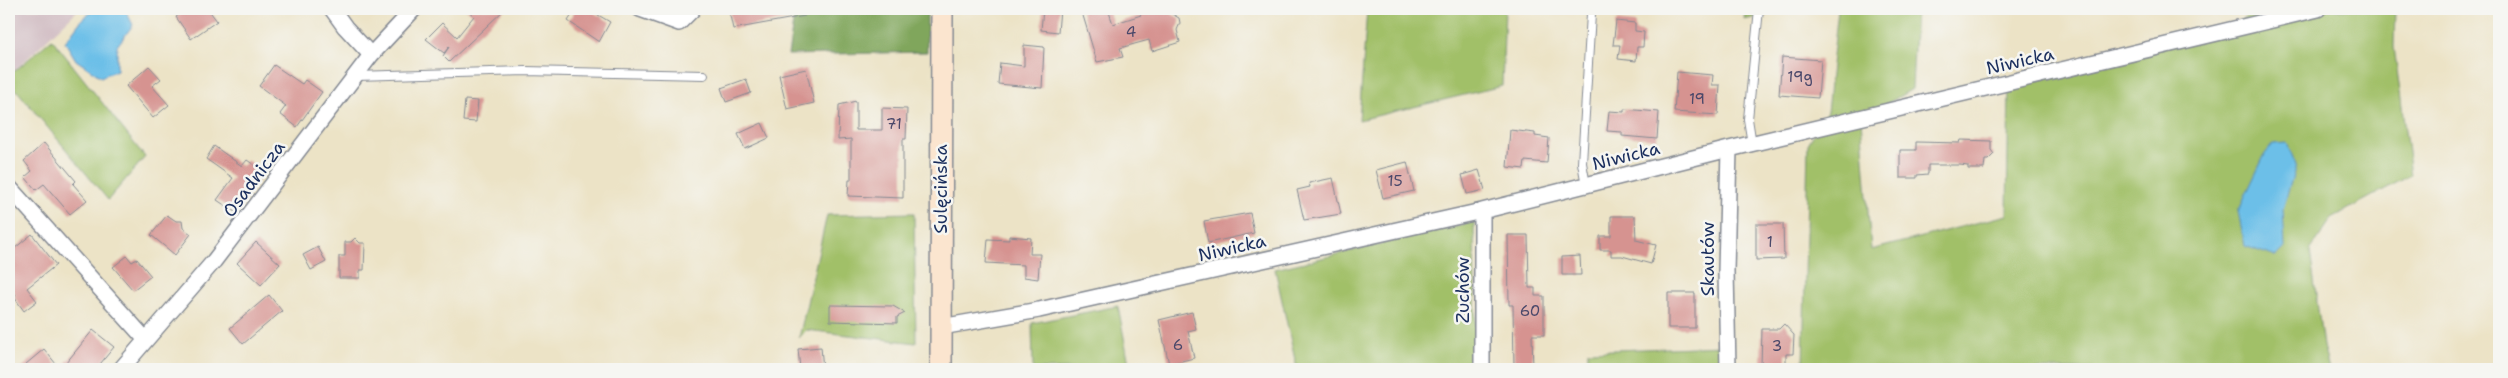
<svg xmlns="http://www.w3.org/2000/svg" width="2508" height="378" font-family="'Shantell Sans',sans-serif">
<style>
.industrial{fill:#d2bec4}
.green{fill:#a1c068;stroke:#5e7863}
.forest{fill:#80a65c;stroke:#4e6a5d}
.water{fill:#6cbfe8;stroke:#4477a3}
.building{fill:#d69390}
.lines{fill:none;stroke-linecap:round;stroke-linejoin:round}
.lane-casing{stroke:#848992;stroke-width:10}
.street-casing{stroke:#848992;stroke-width:18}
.secondary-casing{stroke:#848992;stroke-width:24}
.lane{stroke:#fff;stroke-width:8}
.street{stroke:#fff;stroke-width:15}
.secondary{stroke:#fbe5cf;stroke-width:21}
.labels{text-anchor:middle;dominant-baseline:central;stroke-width:5;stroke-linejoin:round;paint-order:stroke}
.number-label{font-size:15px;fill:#4a486a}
.street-label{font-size:18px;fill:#1b2f5e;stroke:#f6f6f2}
</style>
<rect width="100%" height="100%" fill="#f6f6f2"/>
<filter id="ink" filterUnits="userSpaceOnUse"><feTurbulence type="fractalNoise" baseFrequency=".02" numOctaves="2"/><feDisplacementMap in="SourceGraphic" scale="10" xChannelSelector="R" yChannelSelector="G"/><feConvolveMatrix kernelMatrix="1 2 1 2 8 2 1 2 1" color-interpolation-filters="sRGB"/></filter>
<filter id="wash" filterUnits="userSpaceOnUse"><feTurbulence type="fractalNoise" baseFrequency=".0096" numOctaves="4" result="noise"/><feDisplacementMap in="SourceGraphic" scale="20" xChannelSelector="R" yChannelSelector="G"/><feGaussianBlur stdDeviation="1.12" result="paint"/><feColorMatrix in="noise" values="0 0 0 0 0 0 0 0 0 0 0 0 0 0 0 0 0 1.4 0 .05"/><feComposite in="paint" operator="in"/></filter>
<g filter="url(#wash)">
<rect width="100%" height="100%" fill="#ece3c6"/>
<path class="industrial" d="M9,9H79L9,76Z"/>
<path class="green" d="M1367,9H1505L1502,86L1359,120Z
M1745,9H1794L1744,20Z
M1838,9H1916L1912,89L1861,119L1871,250L2007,215L2009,82L2234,26L2256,9H2395L2394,47L2411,175L2332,218L2310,251L2323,346L2329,369H1803L1808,144L1827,112Z
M52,39L145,157L108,200L9,81V76Z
M914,213L916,343L806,330L799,338L827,215Z
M1474,222L1476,369H1297L1275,269Z
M1118,306L1130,369H1033L1032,323Z
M1723,346L1724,369H1587L1588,351Z"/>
<path class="forest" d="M795,9H927V52L788,55Z"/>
<path class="water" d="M97,9H125L133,25L117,46V70L101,77L76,60L65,42L83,18Z
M2287,143L2296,165L2283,209L2285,248L2276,257L2245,246L2238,211L2265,154L2273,144Z"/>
<g id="blocks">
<path class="building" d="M187,9H208L217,21L191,39L176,17Z
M466,9H505L449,62L443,56L449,47L444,53L426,39L442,23L457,37L474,16Z
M576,9H588L610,22L599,42L568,21Z
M743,9H804L805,16L733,29L729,11Z
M1043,9H1060L1058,32L1041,30Z
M1081,9H1108L1113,24L1141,15L1140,11L1148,9H1170L1172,14L1179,18L1180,23L1177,30L1180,42L1152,51L1149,40L1120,48L1123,57L1097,62Z
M1616,21L1635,23V31L1644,32L1643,47H1637L1636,61L1618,59L1620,45H1613Z
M1024,45L1044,47L1042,88L998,84L1000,63L1024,66Z
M1782,57L1821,60L1818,98L1779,95Z
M274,65L302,84L305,80L322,92L297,127L280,114L286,106L259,86Z
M149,66L161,79L152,86L169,105L153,118L126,86Z
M806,69L814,103L787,109L779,75Z
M1677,72L1713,75L1712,85H1720L1718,115L1674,112Z
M746,79L751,93L726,102L721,88Z
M465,100L478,101L476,122L463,121Z
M856,101V130H882V108L907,109L906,139H903V198L848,196L849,180H851V139L838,140L839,105Z
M1624,109L1659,112L1657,139L1622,136V132L1607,131L1609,111L1624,112Z
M762,123L769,138L745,149L738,134Z
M1510,130L1535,133V136L1549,138L1547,163L1525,161L1524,169L1507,167Z
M1961,140L1991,141V150L1994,154L1988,160H1985L1984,169H1968V166L1960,165H1928V174L1917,175V178H1900V150H1916V142L1960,143Z
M44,143L76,181L73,184L87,200L70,214L44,184L36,190L25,177L32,171L24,161Z
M214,146L242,166L247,160L264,172L235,212L217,200L233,178L206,159Z
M1407,162L1414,191L1383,198L1376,170Z
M1479,170L1485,190L1467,194L1462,175Z
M1333,178L1341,214L1304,220L1297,190L1310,187L1309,183Z
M1250,213L1254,233L1208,243L1204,221Z
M167,215L176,221H182L183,228L191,234L175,255L151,235Z
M1611,216H1635L1636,240L1656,245L1651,264L1622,256H1611V250H1600V236H1611Z
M1756,224H1783L1784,259L1756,260Z
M32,234L56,265L27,288L37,301L24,311L14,297L16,295L9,285V253Z
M1508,235H1528L1529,288H1535V296H1544V335H1532L1533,369H1514L1513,305H1509Z
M1009,236L1031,238L1030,254H1040L1038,279L1024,277V265L986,263L988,239L1009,240Z
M355,238L360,243H365L364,270H360V278H339V256H345V242H351Z
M256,242L280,264L261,285L237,263Z
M318,247L326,262L311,270L303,255Z
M127,256L132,262L137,259L151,276L133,290L113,267Z
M1580,256L1581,275H1562V257Z
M1668,293H1695V328H1668Z
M269,295L282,311L243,344L230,328Z
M830,305L893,306L905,313L897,317V323L830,321Z
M1192,312L1196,329L1188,331L1194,358L1169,364L1159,320Z
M1784,324L1794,335L1793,354H1786V367L1761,366L1762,329H1779Z
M93,330L114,347L96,369H61Z
M821,347L823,369H800L798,349Z
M44,349L60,369H20Z"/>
</g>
</g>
<g filter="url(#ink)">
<use href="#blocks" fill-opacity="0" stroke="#848992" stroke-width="1"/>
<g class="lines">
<defs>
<path id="lane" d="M356,76L525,71L704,75
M1752,144L1748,119L1759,9
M1586,185L1582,163L1591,14"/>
<path id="street" d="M332,9L345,27L371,55
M640,9L679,23L693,9
M9,187L146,340
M1482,211V369
M941,327L1039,310L1482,211L1729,149L2318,9
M121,369L214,261L371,55L414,9
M1728,369L1726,271L1729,149"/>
<path id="secondary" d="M941,369L942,9"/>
</defs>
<use href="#lane" class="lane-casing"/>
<use href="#street" class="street-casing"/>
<use href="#secondary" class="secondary-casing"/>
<use href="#lane" class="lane"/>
<use href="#street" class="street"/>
<use href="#secondary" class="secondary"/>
</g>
</g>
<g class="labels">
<g class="number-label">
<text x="1131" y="32">4</text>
<text x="1800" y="77">19g</text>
<text x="1697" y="99">19</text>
<text x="894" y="124">71</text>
<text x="1395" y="181">15</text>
<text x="1770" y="242">1</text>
<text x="1530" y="311">60</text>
<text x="1178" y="345">6</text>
<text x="1777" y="346">3</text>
</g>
<g class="street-label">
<text transform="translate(2020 61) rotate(-13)">Niwicka</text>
<text transform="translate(1626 156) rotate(-14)">Niwicka</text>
<text transform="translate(254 179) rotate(-53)">Osadnicza</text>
<text transform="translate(941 189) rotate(-90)">Sulęcińska</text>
<text transform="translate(1232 248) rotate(-13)">Niwicka</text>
<text transform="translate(1708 259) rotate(-90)">Skautów</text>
<text transform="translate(1463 290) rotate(-90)">Zuchów</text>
</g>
</g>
<rect width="2508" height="378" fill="none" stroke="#f6f6f2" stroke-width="30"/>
</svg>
